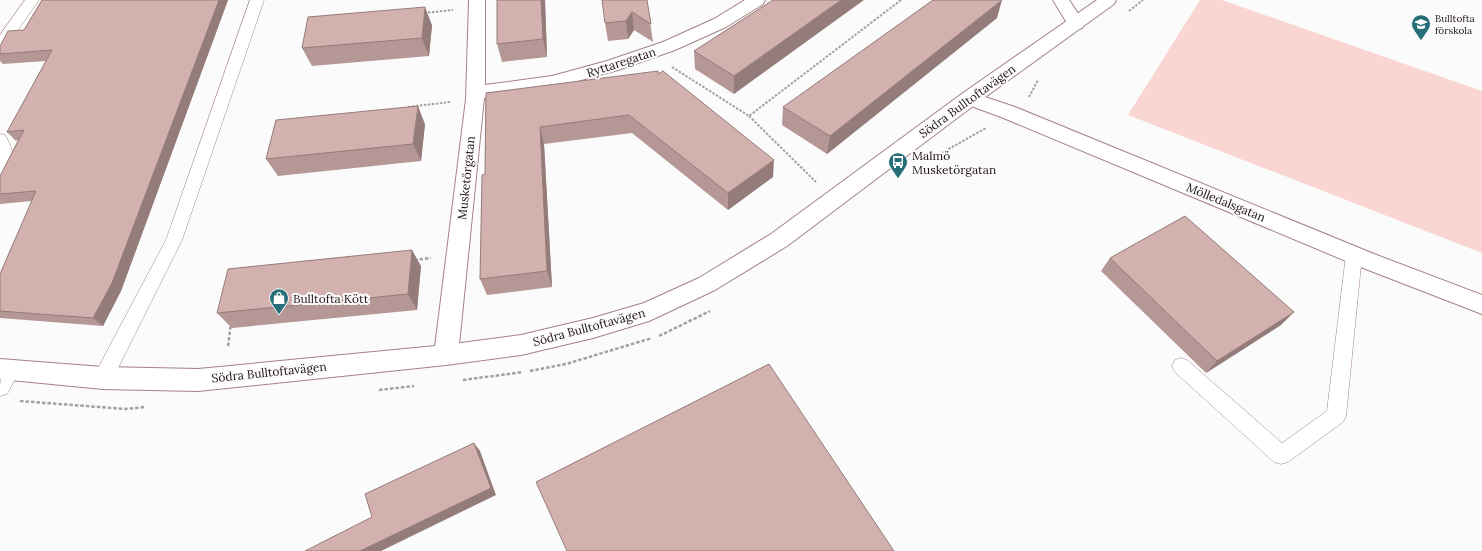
<svg xmlns="http://www.w3.org/2000/svg" width="1482" height="551" font-family="Lora,serif">
<style>
.green{fill:#fad6d3}
.lines{fill:none;stroke-linecap:round;stroke-linejoin:round}
.service-casing{stroke:#a48381;stroke-width:1}
.minor-casing{stroke:#a48381;stroke-width:2}
.tertiary-casing{stroke:#a48381;stroke-width:2}
.path-far1{stroke:#a5a0a0;stroke-width:2;stroke-dasharray:2.5 1.5;stroke-linecap:butt}
.path{stroke:#a5a0a0;stroke-width:2.5;stroke-dasharray:3.5 2;stroke-linecap:butt}
.service{fill:#fff;fill-rule:evenodd}
.minor{fill:#fff;fill-rule:evenodd}
.tertiary{fill:#fff;fill-rule:evenodd}
.wall{fill:#b59896}
.shaded-wall{fill:#947c7a}
.building{fill:#d3b1ae;stroke:#947c7a}
.labels{text-anchor:middle;dominant-baseline:central;stroke-width:4;stroke-linejoin:round;paint-order:stroke}
.far-poi-label{font-size:10px;fill:#201413;stroke:#fbfbfb;text-anchor:start}
.street-label{font-size:12px;fill:#201413;stroke:#fbfbfb}
.poi-label{font-size:12px;fill:#201413;stroke:#fbfbfb;text-anchor:start}
</style>
<rect width="100%" height="100%" fill="#fbfbfb"/>
<path class="green" d="M1200,0H1222L1482,91V253L1128,115Z"/>
<g class="lines">
<defs>
<path id="service" d="M25,0H39L5,48L0,50V35Z
M250,0H264L182,240L110,384L103,386L96,384L94,378L96,372L166,240Z
M0,134L5,135C16,154 16,166 6,184L0,186Z
M1354,248L1360,250L1362,255L1346,416L1343,422L1288,462L1281,464L1274,462L1175,372L1172,366L1175,360L1181,358L1187,360L1282,443L1327,411L1346,255L1348,250Z
M11,362L17,364L20,370L7,394L0,396C0,383 0,367 11,362Z"/>
<path id="minor" d="M469,0H485V85L552,76L607,61L663,42L714,19L745,0H765L763,4L726,27L675,50L618,70L552,88L484,98L458,355L454,362L446,365L438,362L434,355L466,99Z
M1053,0H1069L1085,24L1082,28L1076,30L1070,28Z
M970,92L1015,107L1374,254L1482,295V314L1358,266L1001,117L963,103L961,98L963,93Z"/>
<path id="tertiary" d="M1097,0H1116L1114,4L977,103L787,246L715,290L649,321L593,338L521,355L446,365L198,391L103,389L0,379V359L103,367L198,369L446,345L521,335L593,318L644,303L699,278L771,234L963,93Z"/>
</defs>
<use href="#service" class="service-casing"/>
<use href="#minor" class="minor-casing"/>
<use href="#tertiary" class="tertiary-casing"/>
<path class="path-far1" d="M1129,11L1143,0
M424,13L453,10
M672,67L749,116L901,0
M1029,97L1038,80
M408,107L450,102
M749,116L816,182
M931,159L986,128"/>
<path class="path" d="M414,260L431,258
M659,336L710,311
M228,346L231,323
M530,371L566,364L652,338
M463,380L523,372
M379,390L414,386
M20,401L126,409L145,407"/>
<use href="#service" class="service"/>
<use href="#minor" class="minor"/>
<use href="#tertiary" class="tertiary"/>
</g>
<path class="wall" d="M42,0H228L121,291L103,326L0,318V274L32,201L0,204V176L18,140L16,141L7,132L46,61L3,64L0,61V46L24,30Z
M497,0H545L547,57L502,62L497,44Z
M647,0L653,42L634,30L628,39L608,41L605,23Z
M773,0L734,94L695,69L694,51Z
M997,18L827,154L782,125L783,107Z
M432,25L429,56L312,66L302,48Z
M658,74L773,177L728,210L632,133L544,144L552,287L487,295L480,279L485,174L486,93Z
M425,124L421,161L278,176L266,159Z
M1110,258L1281,325L1206,373L1101,271Z
M421,266L417,310L232,328L217,313Z"/>
<path class="shaded-wall" d="M219,0H228L121,291L103,326L93,318Z
M541,0H545L547,57L543,39Z
M841,0H864L734,94V76Z
M1002,0L997,18L827,154L830,136Z
M425,7L432,25L429,56L422,38Z
M632,12L634,30L628,39L626,21Z
M418,106L425,124L421,161L413,144Z
M540,127L544,144L552,287L547,271Z
M774,160L773,177L728,210V193Z
M412,250L421,266L417,310L408,294Z
M1294,312L1281,325L1206,373L1217,361Z
M474,443L480,451L496,495L381,551H360Z"/>
<path class="building" d="M42,0H219L112,283L93,318L0,311V274L36,191L0,194V176L24,130L7,132L52,50L0,54V46L8,31L24,30Z
M497,0H541L543,39L497,44Z
M602,0H647L651,24L632,12L626,21L605,23Z
M773,0H841L734,76L694,51Z
M933,0H1002L830,136L783,107Z
M425,7L422,38L302,48L308,17Z
M658,71V74L663,71L774,160L728,193L629,115L540,127L547,271L480,279L482,175L485,174L486,93Z
M418,106L413,144L266,159L276,120Z
M1185,216L1294,312L1217,361L1110,258Z
M412,250L408,294L217,313L228,269Z
M769,364L894,551H567L536,482Z
M474,443L491,488L360,551H305L372,517L365,494Z"/>
<defs>
<symbol id="school-pin" viewBox="-11 -11 22 30"><path d="M0 17L-7.5 6A9.5 9.5 0 1 1 7.5 6Z" fill="#266f79" stroke="#fbfbfb"/><path d="M0-5L7-2L0 1L-7-2ZM-4 1L0 2.5L4 1V4Q0 6-4 4Z" fill="#fff"/></symbol>
<symbol id="bus-pin" viewBox="-11 -11 22 30"><path d="M0 17L-7.5 6A9.5 9.5 0 1 1 7.5 6Z" fill="#266f79" stroke="#fbfbfb"/><path d="M-5-6H5V4H4V6H2V4H-2V6H-4V4H-5ZM-3.5-4V0h7V-4ZM-3.5 1.2v1.5H-2V1.2ZM2 1.2v1.5H3.5V1.2Z" fill="#fff"/></symbol>
<symbol id="shop-pin" viewBox="-11 -11 22 30"><path d="M0 17L-7.5 6A9.5 9.5 0 1 1 7.5 6Z" fill="#266f79" stroke="#fbfbfb"/><path d="M-5-2.5h2.3a2.7 3.5 0 0 1 5.4 0H5L5.5 6h-11ZM-1.5-2.5h3a1.5 2.3 0 0 0-3 0Z" fill="#fff"/></symbol>
</defs>
<g fill-rule="evenodd">
<use href="#school-pin" x="1410" y="13" width="22" height="30"/>
<use href="#bus-pin" x="887" y="151" width="22" height="30"/>
<use href="#shop-pin" x="268" y="287" width="22" height="30"/>
</g>
<g class="labels">
<g class="far-poi-label">
<text x="1435" y="18">Bulltofta<tspan x="1435" dy="12">förskola</tspan></text>
</g>
<g class="street-label">
<text transform="translate(621 62) rotate(-18)">Ryttaregatan</text>
<text transform="translate(967 101) rotate(-36)">Södra Bulltoftavägen</text>
<text transform="translate(466 178) rotate(-84)">Musketörgatan</text>
<text transform="translate(1226 202) rotate(22)">Mölledalsgatan</text>
<text transform="translate(589 327) rotate(-15)">Södra Bulltoftavägen</text>
<text transform="translate(269 372) rotate(-6)">Södra Bulltoftavägen</text>
</g>
<g class="poi-label">
<text x="912" y="155">Malmö<tspan x="912" dy="14">Musketörgatan</tspan></text>
<text x="293" y="298">Bulltofta Kött</text>
</g>
</g>
</svg>
